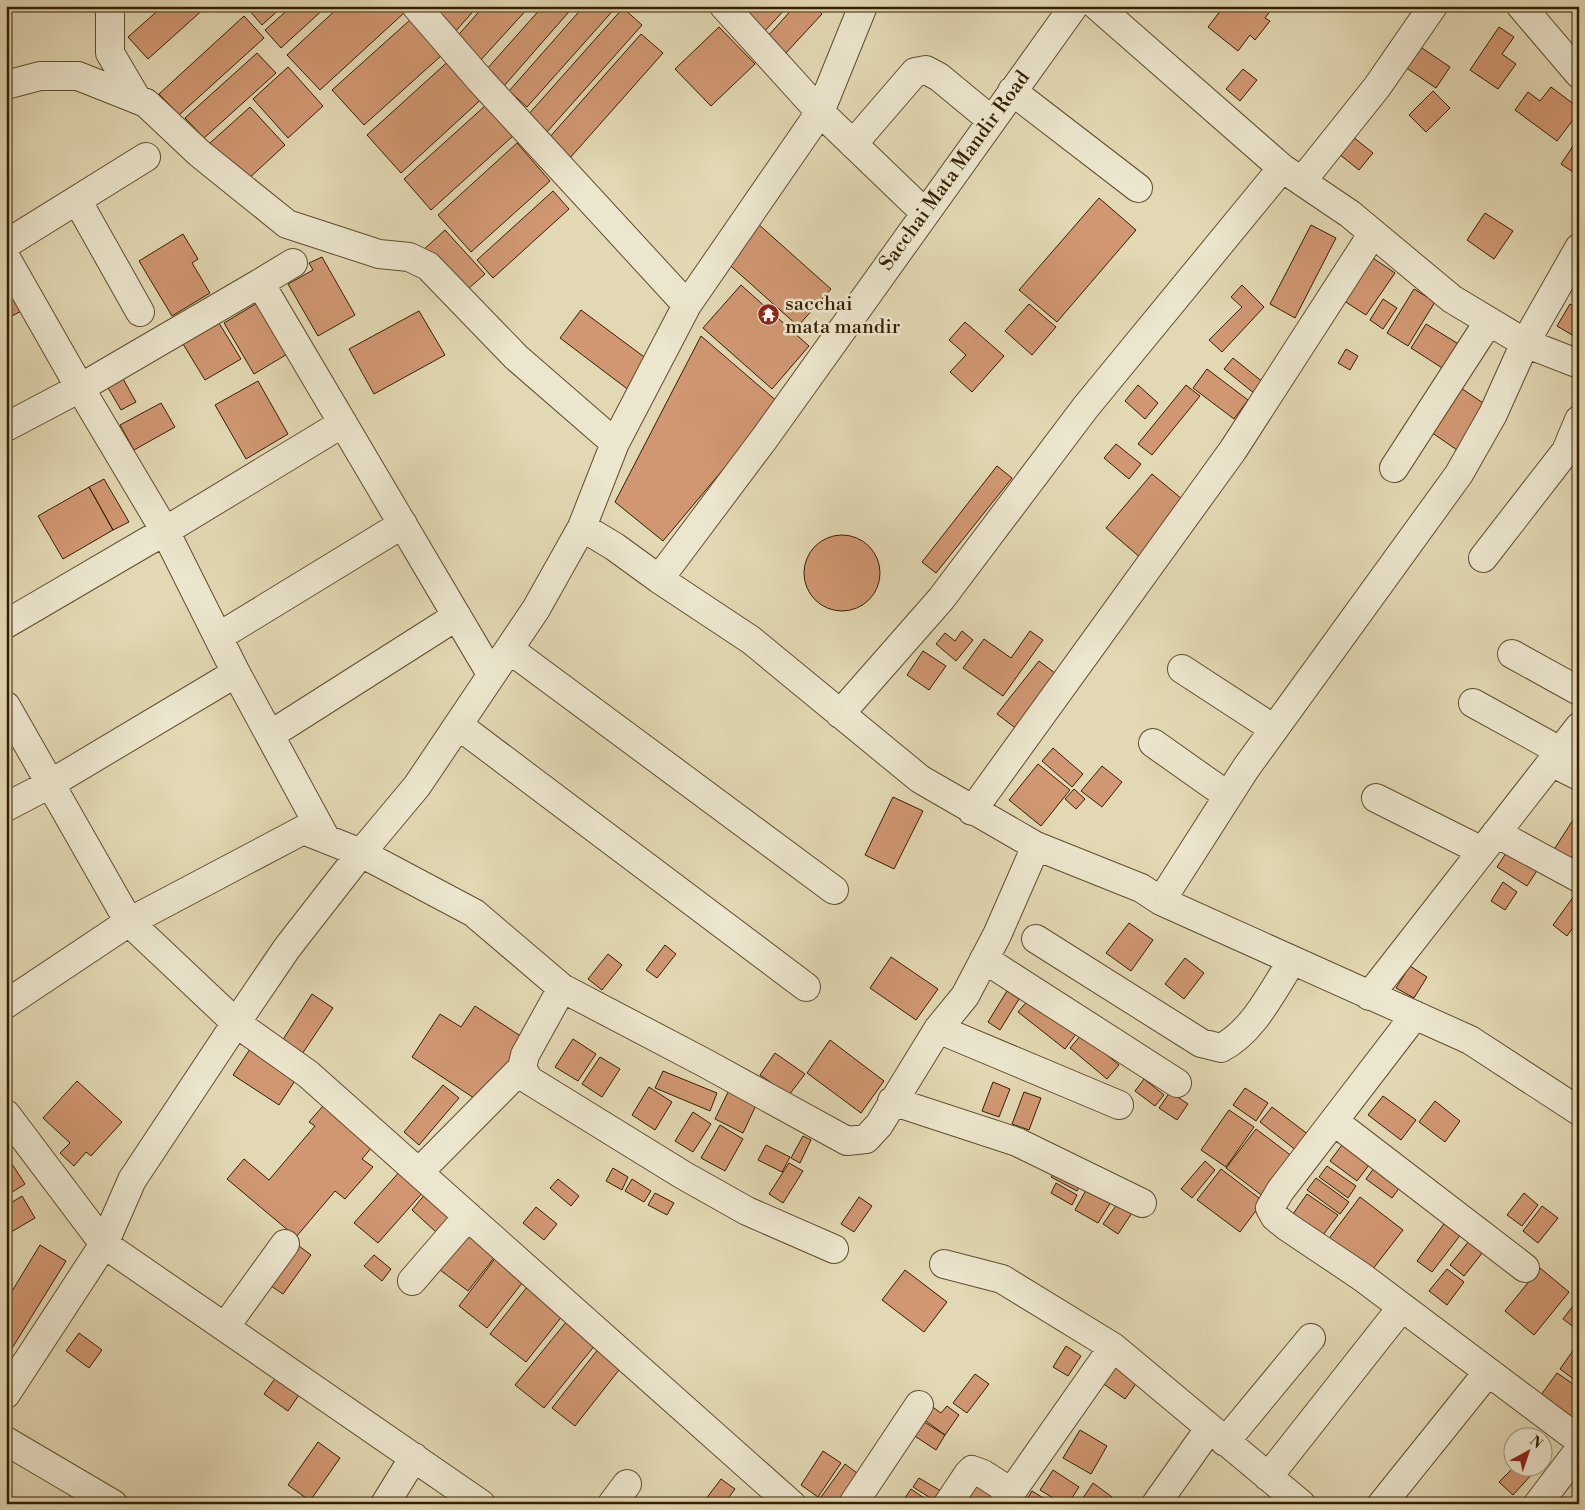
<svg xmlns="http://www.w3.org/2000/svg" width="1585" height="1510" font-family="'Libre Bodoni',serif">
<style>
.building{fill:#d09772;stroke:#351f00}
.lines{fill:none;stroke-linecap:round;stroke-linejoin:round}
.minor-casing{stroke:#604d2d;stroke-width:30}
.minor{stroke:#ece6ce;stroke-width:28}
.labels{text-anchor:middle;dominant-baseline:central;stroke-width:5;stroke-linejoin:round;paint-order:stroke}
.street-label{font-size:20px;fill:#351f00;stroke:#ece6ce}
.poi-label{font-size:20px;fill:#351f00;stroke:#ece6ce;text-anchor:start}
</style>
<rect width="100%" height="100%" fill="#e2d8b3"/>
<filter id="stains"><feTurbulence type="fractalNoise" baseFrequency=".004" numOctaves="4"/><feColorMatrix values="0 0 0 0 .2 0 0 0 0 .09 0 0 0 0 .02 0 0 0 .5 -.17"/></filter>
<radialGradient id="worn" r=".72"><stop offset=".6" stop-color="#630" stop-opacity="0"/><stop offset="1" stop-color="#630" stop-opacity=".3"/></radialGradient>
<path class="building" d="M163,6H207L148,59L128,37Z
M251,6H283L262,25L248,9Z
M292,6H327L281,48L265,30Z
M340,6H399L405,12L320,90L287,55Z
M440,6H478L454,33L433,14Z
M484,6H530L478,63L453,41Z
M543,6H574L504,86L486,70Z
M584,6H617L527,107L509,91Z
M753,6H788L762,34L743,17Z
M795,6H814L822,14L785,54L767,37Z
M1224,6H1274L1265,18L1270,21L1255,40L1250,35L1238,51L1208,27Z
M623,8L642,25L546,133L527,116Z
M244,16L264,38L179,115L159,94Z
M410,20L442,55L364,125L332,90Z
M719,27L755,64L711,106L675,69Z
M1499,27L1514,37L1502,54L1516,64L1498,89L1470,70Z
M641,34L663,53L569,159L548,139Z
M1419,46L1450,67L1436,88L1405,67Z
M257,53L276,73L204,138L185,118Z
M453,57L487,94L401,173L367,135Z
M288,67L323,106L288,138L253,99Z
M1243,69L1257,80L1240,101L1226,89Z
M1551,87L1579,108V112L1557,141L1515,110L1528,92L1540,101Z
M1433,91L1450,108L1426,132L1409,115Z
M486,105L513,136L431,210L404,179Z
M250,107L285,145L246,181L210,143Z
M1347,132L1373,153L1359,170L1334,150Z
M1579,137V176L1561,164Z
M517,143L550,181L471,252L438,215Z
M553,191L569,209L493,278L477,260Z
M1099,198L1136,230L1057,322L1019,290Z
M1485,213L1513,231L1494,259L1467,240Z
M757,223L831,289L798,326L724,260Z
M1311,225L1336,238L1295,318L1270,304Z
M445,230L485,274L460,296L421,252Z
M183,234L198,259L192,263L210,293L172,316L139,261Z
M1370,256L1395,273L1366,315L1341,299Z
M322,257L355,315L318,336L288,284L313,270L309,263Z
M6,262L29,307L6,319Z
M741,285L809,346L772,389L703,328Z
M1242,285L1264,307L1222,352L1209,340L1242,307L1231,297Z
M1414,289L1435,302L1408,346L1387,333Z
M264,299L294,350L254,374L224,323Z
M1383,299L1397,308L1383,329L1370,320Z
M1029,304L1056,327L1032,355L1005,331Z
M1570,304L1579,309V339L1557,326Z
M581,310L651,362L630,391L560,338Z
M419,311L445,355L374,394L349,349Z
M965,322L1004,356L972,392L950,372L966,355L949,340Z
M219,323L241,359L205,380L183,344Z
M1426,324L1465,348L1450,373L1411,348Z
M701,336L779,403L663,541L615,502Z
M1346,349L1358,356L1350,370L1338,363Z
M1233,358L1269,387L1260,398L1224,369Z
M1207,369L1248,400L1234,419L1193,388Z
M122,377L136,402L121,410L107,386Z
M258,381L288,434L246,459L215,405Z
M1455,384L1492,409L1463,454L1425,428Z
M1138,385L1158,403L1145,419L1125,401Z
M1186,385L1200,396L1152,455L1138,444Z
M161,403L175,427L134,450L120,425Z
M1116,444L1141,464L1129,479L1104,458Z
M997,466L1012,478L936,573L922,562Z
M1152,474L1188,504L1142,559L1106,528Z
M104,479L129,522L113,530L89,487Z
M89,487L113,530L63,559L38,516Z
M804 573a38 38 0 1 1 76 0a38 38 0 1 1-76 0Z
M962,631L973,640L956,661L936,644L945,633L955,641Z
M1030,631L1043,640L1003,696L963,668L984,639L1011,658Z
M923,651L946,666L929,690L907,675Z
M1039,661L1060,677L1018,730L997,714Z
M1053,748L1083,774L1072,787L1042,761Z
M1038,764L1070,790L1041,826L1009,800Z
M1102,766L1122,782L1102,807L1081,791Z
M1074,789L1085,799L1076,809L1065,799Z
M893,797L923,811L894,869L865,855Z
M1573,820L1579,823V846L1569,861L1553,851Z
M1510,847L1540,866L1527,886L1497,867Z
M1503,882L1517,892L1505,910L1491,901Z
M1579,889V919L1567,936L1553,925Z
M1129,923L1153,940L1131,971L1106,953Z
M665,945L676,954L657,978L646,970Z
M608,954L622,965L602,990L588,979Z
M891,957L938,989L916,1020L870,988Z
M1185,958L1204,973L1184,999L1165,984Z
M1410,966L1427,977L1414,998L1396,988Z
M1007,991L1019,999L1000,1030L988,1022Z
M312,994L333,1008L302,1054L282,1041Z
M1030,998L1076,1034L1065,1049L1018,1012Z
M475,1006L525,1039L483,1104L412,1057L440,1014L461,1027Z
M1082,1034L1119,1065L1107,1079L1070,1048Z
M573,1039L596,1054L578,1081L555,1067Z
M830,1040L884,1081L861,1113L807,1073Z
M254,1043L300,1073L279,1105L233,1075Z
M775,1053L805,1074L789,1095L760,1075Z
M600,1057L620,1069L602,1097L582,1084Z
M663,1071L717,1093L710,1111L655,1088Z
M1144,1079L1164,1095L1155,1106L1135,1091Z
M77,1081L122,1122L91,1156L86,1152L74,1166L60,1153L70,1143L43,1118Z
M993,1082L1010,1089L999,1117L982,1111Z
M443,1085L459,1098L419,1145L404,1132Z
M649,1087L672,1102L655,1130L632,1115Z
M730,1088L758,1101L743,1133L715,1119Z
M1245,1088L1268,1103L1256,1121L1233,1105Z
M1024,1092L1041,1098L1029,1130L1012,1124Z
M1170,1092L1188,1104L1177,1120L1159,1108Z
M1383,1096L1416,1120L1401,1140L1368,1115Z
M1435,1101L1460,1121L1445,1142L1419,1122Z
M323,1106L372,1147L362,1159L373,1167L345,1199L335,1191L296,1237L227,1179L244,1159L269,1180L315,1126L309,1122Z
M1272,1107L1309,1135L1297,1151L1260,1122Z
M1229,1110L1254,1127L1226,1167L1201,1150Z
M693,1112L711,1124L693,1152L675,1141Z
M720,1125L743,1139L725,1171L701,1158Z
M1256,1129L1297,1160L1268,1200L1226,1168Z
M803,1136L811,1140L800,1163L791,1158Z
M766,1145L790,1157L782,1172L758,1160Z
M1342,1145L1369,1165L1357,1181L1330,1161Z
M10,1161L25,1184L6,1196V1163Z
M1205,1161L1215,1170L1192,1198L1181,1189Z
M789,1163L803,1171L783,1203L769,1194Z
M1059,1164L1084,1178L1077,1191L1051,1177Z
M1377,1164L1403,1183L1392,1198L1366,1179Z
M1327,1166L1356,1186L1348,1198L1319,1177Z
M613,1168L628,1177L622,1190L606,1181Z
M1221,1169L1263,1201L1240,1232L1197,1200Z
M401,1170L424,1191L378,1243L354,1223Z
M1316,1178L1349,1202L1340,1214L1307,1190Z
M558,1179L579,1196L571,1206L550,1188Z
M632,1179L651,1191L644,1202L625,1191Z
M1056,1183L1077,1195L1072,1205L1051,1193Z
M1090,1183L1114,1197L1098,1223L1075,1210Z
M426,1193L451,1216L436,1232L412,1210Z
M655,1193L674,1203L667,1215L648,1205Z
M1524,1193L1538,1205L1522,1226L1507,1215Z
M1579,1193V1203L1574,1199Z
M1307,1194L1338,1215L1323,1235L1293,1214Z
M22,1196L35,1218L6,1235V1206Z
M859,1197L872,1206L854,1232L841,1224Z
M1360,1197L1403,1230L1369,1274L1327,1241Z
M1120,1200L1134,1210L1118,1234L1103,1224Z
M1542,1206L1558,1218L1538,1243L1523,1231Z
M536,1207L557,1224L544,1240L523,1223Z
M1449,1217L1465,1229L1432,1272L1417,1261Z
M461,1227L497,1254L468,1291L432,1264Z
M1473,1236L1487,1247L1464,1276L1450,1265Z
M291,1240L311,1255L283,1294L262,1280Z
M40,1245L66,1261L6,1358V1301Z
M374,1255L391,1269L382,1281L364,1266Z
M497,1256L526,1278L487,1328L459,1306Z
M1540,1268L1569,1292L1534,1335L1505,1311Z
M1447,1269L1464,1282L1447,1305L1429,1291Z
M905,1270L947,1302L924,1332L882,1300Z
M531,1282L567,1310L526,1362L490,1334Z
M1579,1298V1331L1563,1319Z
M571,1316L600,1339L544,1408L515,1385Z
M79,1333L102,1350L89,1368L66,1351Z
M1579,1342V1383L1560,1369Z
M603,1343L626,1361L575,1426L552,1408Z
M1066,1346L1081,1356L1068,1376L1053,1367Z
M1112,1362L1138,1381L1125,1399L1098,1380Z
M279,1373L303,1389L288,1411L264,1394Z
M1557,1373L1579,1388V1422L1541,1395Z
M975,1374L989,1384L967,1413L953,1403Z
M924,1401L941,1413L947,1406L959,1415L945,1435L915,1413Z
M913,1415L945,1435L936,1450L904,1429Z
M1080,1430L1107,1446L1091,1474L1063,1458Z
M318,1442L340,1458L310,1501L288,1485Z
M823,1451L841,1463L818,1497L801,1485Z
M845,1464L865,1479L847,1504H816Z
M1513,1468H1527L1533,1473L1513,1495L1499,1482Z
M1053,1470L1079,1487L1068,1504H1063L1040,1490Z
M969,1476L1002,1496L998,1504H960Z
M919,1478L946,1494L940,1504L913,1487Z
M721,1479L735,1489L724,1504H702Z
M1093,1483L1112,1497L1108,1504H1086L1081,1501Z
M911,1489L924,1498L919,1504H913L905,1498Z
M1032,1491L1053,1504H1024Z
M865,1492L882,1504H857Z"/>
<g class="lines">
<defs>
<path id="minor" d="M110,6V53L137,99
M416,6L480,80L687,305
M724,6L820,112L925,213
M863,6L820,112L687,305L615,443L582,527L615,547L659,579L751,640L920,779L1036,846L1141,888L1161,901L1470,1040L1579,1111
M1097,6L1282,168L1350,214L1452,299L1525,343L1579,248
M1521,6L1579,74
M6,85L40,76H78L146,103L199,153L287,224L379,254L409,257L428,266L516,357L615,443
M1012,91L1138,188
M853,144L915,72L926,70L939,77L991,120
M1302,181L1377,87L1433,6
M77,200L140,312
M6,244L146,157
M6,258L80,388L260,283L491,674
M260,283L293,263
M6,427L80,388L165,531L6,624
M1394,468L1489,321
M1483,558L1566,451L1579,420
M659,579L764,439L1074,6
M218,637L403,524
M509,649L834,890
M1512,654L1579,691
M1182,669L1274,729
M1473,703L1560,751
M6,706L129,922L236,1023L308,1074L791,1504
M840,714L941,599L1085,408L1282,168
M458,725L806,987
M270,735L457,616
M1153,743L1228,796
M1551,762L1579,776
M1376,798L1482,851
M6,807L50,784L236,673
M972,811L1233,450L1373,233
M1496,833L1579,878
M326,839L236,673L165,531L343,423
M1161,901L1246,768L1459,474L1493,414L1525,343L1579,364
M1036,939L1201,1043L1221,1048C1254,1031 1272,991 1292,961
M984,959L1177,1083
M562,988L525,1055L522,1068L529,1080L683,1175L747,1211L834,1249
M1369,996L1579,727
M6,1004L129,922L303,830L361,853L474,913L562,988L705,1063L847,1141L866,1139L879,1125L938,1029L965,996L997,935L1036,846
M1415,1015L1280,1191L1270,1208L1275,1217L1286,1226L1362,1277L1579,1440
M938,1029L1119,1105
M892,1101L1017,1142L1142,1203
M6,1114L104,1244L481,1504
M1335,1122L1525,1268
M419,1172L522,1068
M944,1264L1002,1279L1113,1347L1301,1504
M412,1281L468,1216
M225,1327L285,1244
M6,1394L104,1244L132,1180L236,1023L287,948L361,853L417,786L536,609L582,527
M6,1441L113,1504
M1225,1442L1311,1338
M1268,1477L1402,1307
M385,1504L414,1457
M612,1504L627,1484
M853,1504L919,1405
M948,1504L968,1474L972,1470L983,1474L1011,1492
M1003,1504L1113,1347
M1156,1504L1209,1429
M1382,1504L1488,1372
M1538,1504L1579,1450"/>
</defs>
<use href="#minor" class="minor-casing"/>
<use href="#minor" class="minor"/>
</g>
<defs>
<symbol id="temple-disc" viewBox="-11 -11 22 22"><circle r="9.5" fill="#8f2418" stroke="#ece6ce"/><path d="M0-6L5-2H3V0L6.5 2.5H4V6H1.5V3h-3V6H-4V2.5H-6.5L-3 0V-2H-5Z" fill="#fff"/></symbol>
</defs>
<g fill-rule="evenodd">
<use href="#temple-disc" x="756" y="302" width="25" height="25"/>
</g>
<g class="labels">
<g class="street-label">
<text transform="translate(955 171) rotate(-54)">Sacchai Mata Mandir Road</text>
</g>
<g class="poi-label">
<text x="785" y="304">sacchai<tspan x="785" dy="23">mata mandir</tspan></text>
</g>
</g>
<rect width="1585" height="1510" fill="none" stroke="#e2d8b3" stroke-width="25"/>
<rect x="8" y="8" width="1570" height="1495" fill="none" stroke="#351f00" stroke-width="2.5"/>
<rect x="12" y="12" width="1560" height="1485" fill="none" stroke="#351f00"/>
<g transform="translate(1528 1452) rotate(40)"><circle r="24" fill="#ece6ce" stroke="#a3967c"/>
<path d="M0-4L9 19L0 12L-9 19Z" fill="#8f2418"/>
<text y="-8" font-size="14" font-weight="bold" text-anchor="middle" fill="#351f00">N</text>
</g>
<rect width="100%" height="100%" filter="url(#stains)"/>
<rect width="100%" height="100%" fill="url(#worn)"/>
</svg>
